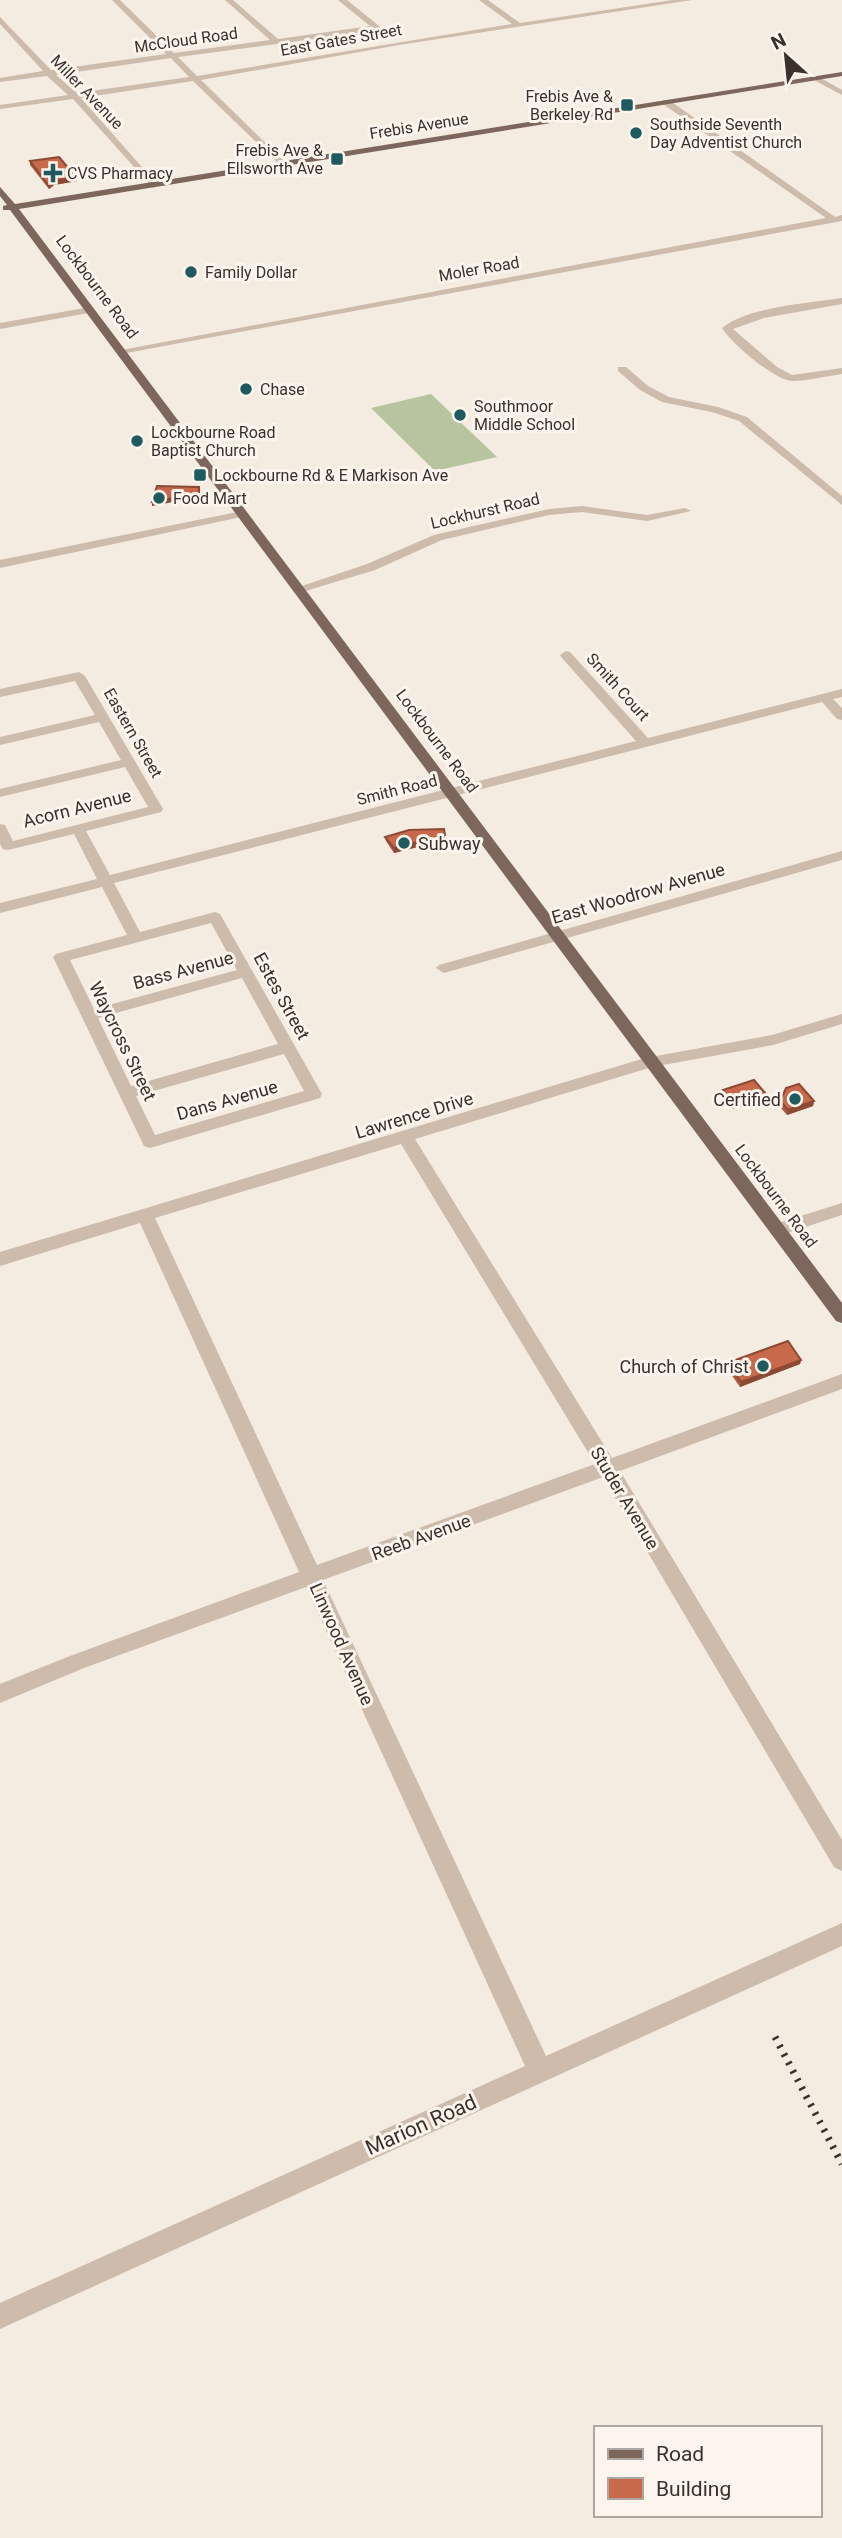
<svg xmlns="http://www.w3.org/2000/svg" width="842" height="2538" font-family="Roboto,sans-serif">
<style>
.green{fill:#b8c4a0}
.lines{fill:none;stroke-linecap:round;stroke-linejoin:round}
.minor{fill:#cdbbac;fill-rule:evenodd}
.major{fill:#7d675c;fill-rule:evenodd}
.rail{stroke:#3b302b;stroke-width:7;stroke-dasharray:2.5 7;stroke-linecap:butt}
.wall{fill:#ac5a40}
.shaded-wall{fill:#8c4a34}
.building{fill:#c8694b;stroke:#8c4a34;stroke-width:2}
.poi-dot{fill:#1f5a5e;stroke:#fbf5ee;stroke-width:2.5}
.labels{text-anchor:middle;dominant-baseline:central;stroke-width:6;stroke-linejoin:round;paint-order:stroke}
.far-street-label{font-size:16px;fill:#3b302b;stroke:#fbf5ee}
.far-poi-label{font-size:16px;fill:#3b302b;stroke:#fbf5ee;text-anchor:start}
.street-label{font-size:18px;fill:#3b302b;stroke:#fbf5ee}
.poi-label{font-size:18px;fill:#3b302b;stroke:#fbf5ee;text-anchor:end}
.near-street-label{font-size:21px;fill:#3b302b;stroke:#fbf5ee}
</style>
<rect width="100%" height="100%" fill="#f4ebe1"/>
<path class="green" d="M431,394L497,457L435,471L371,408Z"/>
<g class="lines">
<path class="minor" d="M112,0H120L174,53L270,40L225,0H233L278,39L370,26L338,0H347L384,30L178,57L197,76L512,24L479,0H488L520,23L673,0H692L399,45L201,80L285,162V166L282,167L193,81L81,98L156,183L157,185L153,188L73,99L0,109V105L68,95L47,76L0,82V78L43,71L0,24V17L51,70L166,54ZM171,58L189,77L77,93L56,75Z
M817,76L842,90V95L814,80Z
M663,100H669L835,217L842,215V221L121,354L116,351L826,218L663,104Z
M842,298V304L764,318L733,329L777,367L792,375L842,368V374C826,376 808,381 792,381C774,380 731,343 722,328C746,307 810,303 842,298Z
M90,307L95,310L94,312L0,329V323Z
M618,367H626L648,386L669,397L718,407L747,417L842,496V505L739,421L712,412L662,402L640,390L618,371Z
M582,506L647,515L685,508L691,511L647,521L582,512L549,515L442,540L375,570L299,593L293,589L367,564L434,535L549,509Z
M242,511L246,512V516L0,568V560Z
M566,651L570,652L648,738L842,689V697L833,699L842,708V720L837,719L822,702L114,883L140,932L215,912L220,914L322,1094L320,1098L150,1148L144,1146L53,957L56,954L127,935L102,887L0,913V903L97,879L74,834L8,850L3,849L0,844V824L5,825L13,841L148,807L125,767L0,797V789L121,760L99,722L0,745V737L95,715L75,681L0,697V689L79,672L85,676L163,809L161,812L86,831L110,875L636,741L562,658L560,655ZM211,923L237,970L94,1009L70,960ZM242,978L278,1044L131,1086L98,1018ZM284,1054L304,1091L155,1135L136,1096Z
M842,851V860L444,973L436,968L439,965Z
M842,1014V1024L773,1045L652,1067L415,1139L612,1458L842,1374V1389L620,1471L842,1840V1871L834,1867L603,1477L323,1580L546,2056L842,1923V1946L0,2329V2303L525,2066L306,1587L84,1668L0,1703V1684L70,1656L299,1572L140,1223L0,1266V1252L645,1058L772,1035ZM401,1144L595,1464L317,1565L155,1218Z
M842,1203V1215L778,1236L772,1235L769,1230L772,1225Z"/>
<path class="major" d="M842,72V76L19,209L842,1303V1323L836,1321L10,210H3V206L7,205L0,196V187L15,204Z"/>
<path class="rail" d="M775,2037L842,2164"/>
</g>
<path class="wall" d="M30,161L76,177L77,181L54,185L49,189L30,165Z
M385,837L445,840L394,853L386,841Z
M723,1090L766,1094L765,1099L733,1109L722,1094Z
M780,1101H814L813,1106L787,1115L779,1106Z
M801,1360L800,1364L740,1387L726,1367L727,1363Z"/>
<path class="shaded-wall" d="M76,177L77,181L54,185L49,189L48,185L53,181Z
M199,493V497L152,506V502Z
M445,835V840L394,853V848Z
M766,1094L765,1099L733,1109L734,1104Z
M814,1101L813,1106L787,1115L788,1110Z
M801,1360L800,1364L740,1387L741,1382Z"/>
<path class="building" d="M59,157L76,177L53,181L48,185L30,161Z
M157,486L199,487V493L152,502Z
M444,829L445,835L394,848L385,837L409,830Z
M754,1080L766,1094L734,1104L723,1090Z
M799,1084L814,1101L788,1110L780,1101L786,1088Z
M788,1341L801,1360L741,1382L727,1363Z"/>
<g class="poi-dot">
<rect x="620" y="98" width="14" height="14" rx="3.5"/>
<circle cx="636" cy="133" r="7"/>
<rect x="330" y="152" width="14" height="14" rx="3.5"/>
<path d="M49.5 162.5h7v7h7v7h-7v7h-7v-7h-7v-7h7z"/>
<circle cx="191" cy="272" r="7"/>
<circle cx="246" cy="389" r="7"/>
<circle cx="460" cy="415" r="7"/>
<circle cx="137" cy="441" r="7"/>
<rect x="193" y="468" width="14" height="14" rx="3.5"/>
<circle cx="159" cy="498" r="7"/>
<circle cx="404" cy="843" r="7"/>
<circle cx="795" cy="1099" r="7"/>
<circle cx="763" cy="1366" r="7"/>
</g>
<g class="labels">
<g class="far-street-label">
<text transform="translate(186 40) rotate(-8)">McCloud Road</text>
<text transform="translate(341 40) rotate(-10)">East Gates Street</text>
<text transform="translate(87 92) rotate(46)">Miller Avenue</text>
<text transform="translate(419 126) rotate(-9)">Frebis Avenue</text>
<text transform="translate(479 269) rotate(-10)">Moler Road</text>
<text transform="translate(97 287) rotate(53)">Lockbourne Road</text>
<text transform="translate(485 511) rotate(-13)">Lockhurst Road</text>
<text transform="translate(618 687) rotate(48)">Smith Court</text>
<text transform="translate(133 733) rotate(60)">Eastern Street</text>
<text transform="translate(437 741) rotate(53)">Lockbourne Road</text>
<text transform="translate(397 790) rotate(-14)">Smith Road</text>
<text transform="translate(776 1196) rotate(53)">Lockbourne Road</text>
</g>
<g class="far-poi-label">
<text x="613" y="96" text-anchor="end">Frebis Ave &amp;<tspan x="613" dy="18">Berkeley Rd</tspan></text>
<text x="650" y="124">Southside Seventh<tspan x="650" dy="18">Day Adventist Church</tspan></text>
<text x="323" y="150" text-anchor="end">Frebis Ave &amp;<tspan x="323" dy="18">Ellsworth Ave</tspan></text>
<text x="67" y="173">CVS Pharmacy</text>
<text x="205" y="272">Family Dollar</text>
<text x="260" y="389">Chase</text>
<text x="474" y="406">Southmoor<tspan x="474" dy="18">Middle School</tspan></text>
<text x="151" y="432">Lockbourne Road<tspan x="151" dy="18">Baptist Church</tspan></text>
<text x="214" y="475">Lockbourne Rd &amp; E Markison Ave</text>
<text x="173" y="498">Food Mart</text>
</g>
<g class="street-label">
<text transform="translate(77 808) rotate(-14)">Acorn Avenue</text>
<text transform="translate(638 893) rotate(-16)">East Woodrow Avenue</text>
<text transform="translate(183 970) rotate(-15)">Bass Avenue</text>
<text transform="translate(282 996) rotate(61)">Estes Street</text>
<text transform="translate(123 1041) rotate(64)">Waycross Street</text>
<text transform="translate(227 1100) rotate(-16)">Dans Avenue</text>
<text transform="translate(414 1115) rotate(-17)">Lawrence Drive</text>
<text transform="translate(625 1498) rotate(59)">Studer Avenue</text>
<text transform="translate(421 1537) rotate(-20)">Reeb Avenue</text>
<text transform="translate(342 1644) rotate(66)">Linwood Avenue</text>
</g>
<g class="poi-label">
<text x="418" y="843" text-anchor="start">Subway</text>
<text x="781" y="1099">Certified</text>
<text x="749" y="1366">Church of Christ</text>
</g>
<g class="near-street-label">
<text transform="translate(421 2125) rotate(-24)">Marion Road</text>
</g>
</g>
<rect x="594" y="2426" width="228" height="91" fill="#fbf5ee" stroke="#aea6a0" stroke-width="2"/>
<rect x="608" y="2449" width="35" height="10" fill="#7d675c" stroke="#aea6a0" stroke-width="2"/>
<text x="656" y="2461" font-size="21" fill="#3b302b">Road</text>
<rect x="608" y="2478" width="35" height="21" fill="#c8694b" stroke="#aea6a0" stroke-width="2"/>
<text x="656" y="2496" font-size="21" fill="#3b302b">Building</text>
<g transform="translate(786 56) rotate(333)" stroke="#fbf5ee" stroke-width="5" paint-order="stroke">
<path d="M0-5L12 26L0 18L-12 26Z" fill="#3b302b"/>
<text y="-10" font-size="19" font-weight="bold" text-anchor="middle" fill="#3b302b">N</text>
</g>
</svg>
